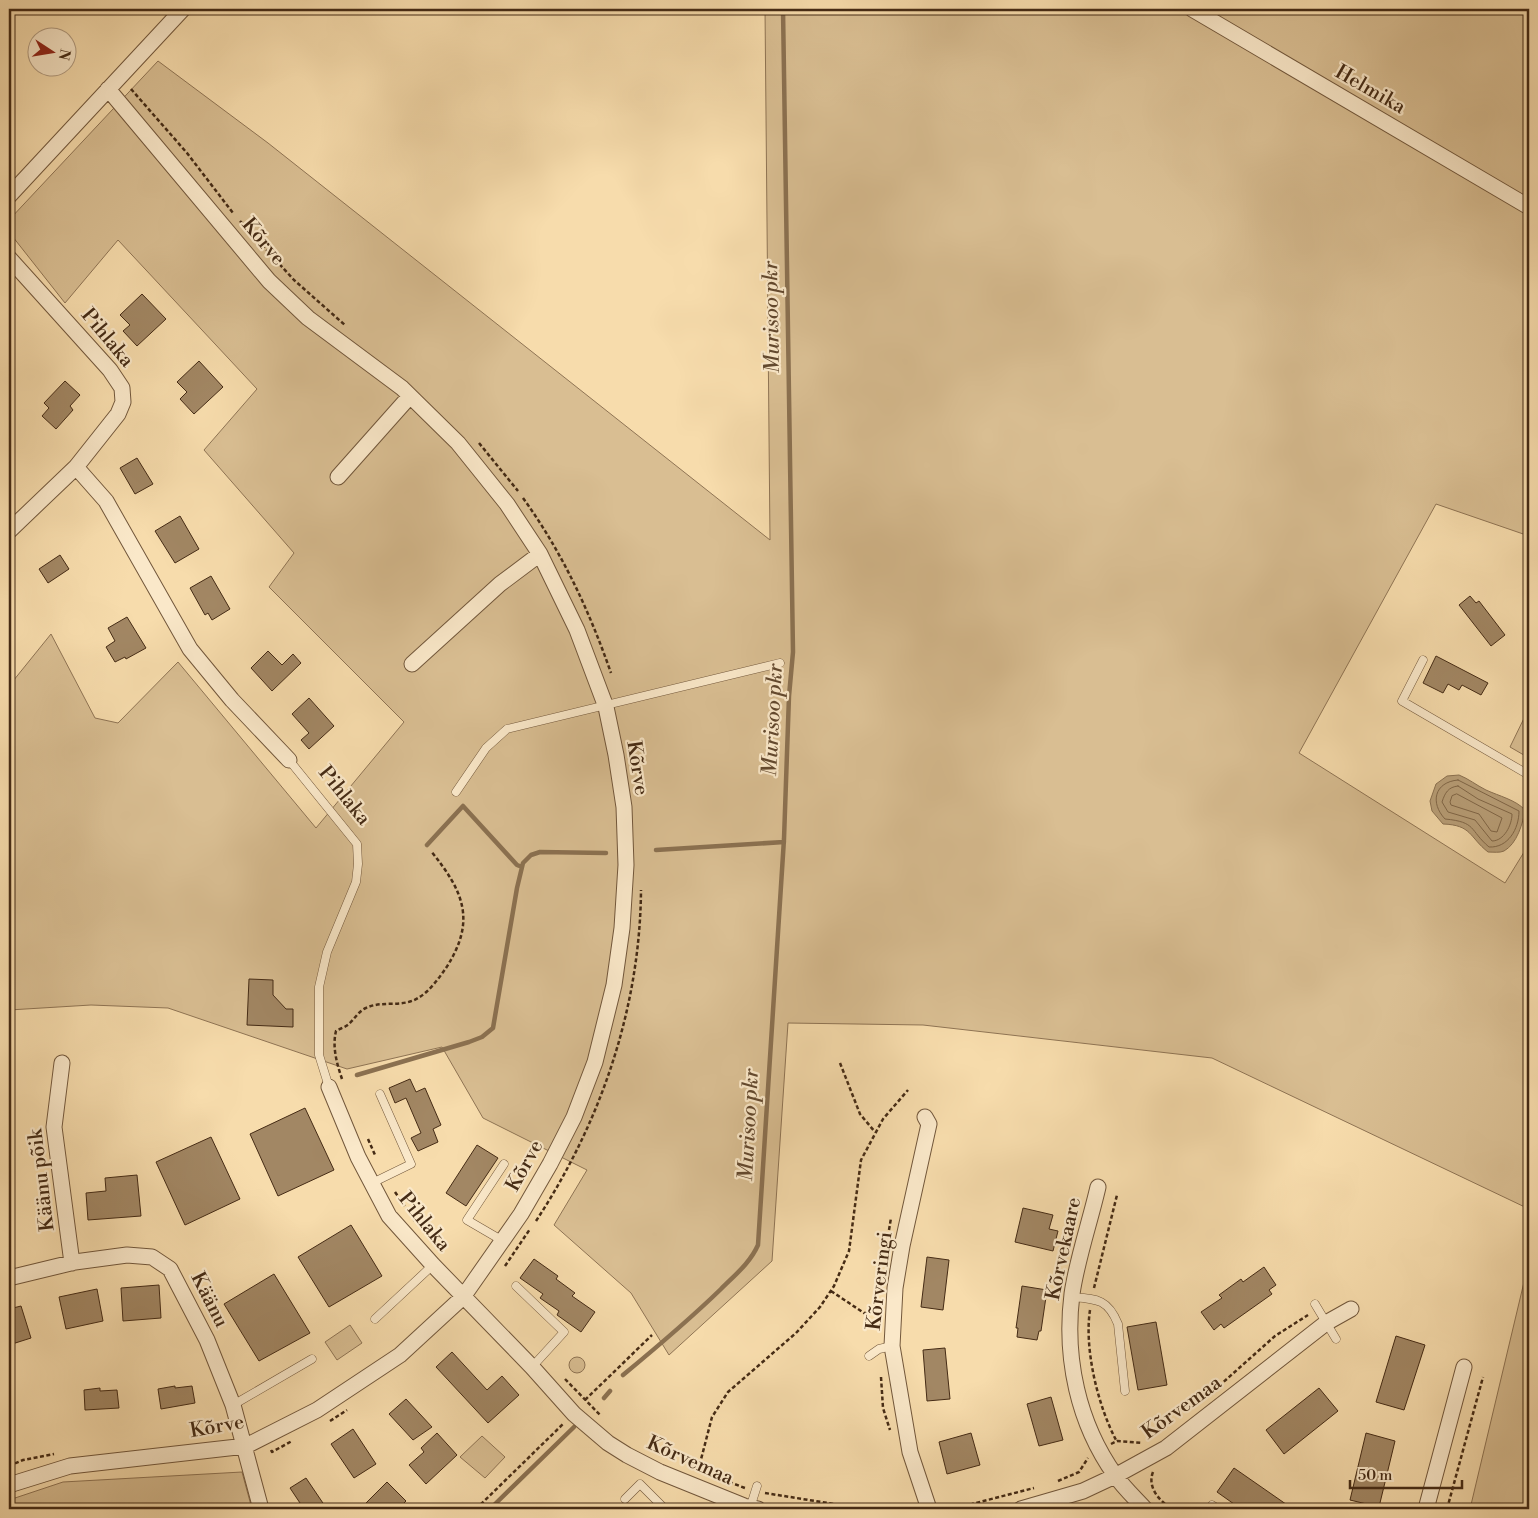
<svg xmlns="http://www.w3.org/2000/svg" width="1538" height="1518" font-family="'Libre Bodoni',serif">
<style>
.green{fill:#d9be92;stroke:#8f7454}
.water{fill:#baa079;stroke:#8b7151}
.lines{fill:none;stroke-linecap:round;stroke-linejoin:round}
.shore{stroke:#806647;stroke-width:1}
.stream{stroke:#8b7151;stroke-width:4.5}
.building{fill:#a28764;stroke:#452b15}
.lane-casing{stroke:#72573b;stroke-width:9}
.street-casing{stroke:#72573b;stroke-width:17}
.path{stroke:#452b15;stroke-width:2.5;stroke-dasharray:4 2.5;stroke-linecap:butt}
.lane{stroke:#fae8c9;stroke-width:8}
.street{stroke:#fae8c9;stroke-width:15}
.labels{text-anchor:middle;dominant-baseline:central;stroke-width:4.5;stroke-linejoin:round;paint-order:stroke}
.street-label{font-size:20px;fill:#452b15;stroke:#fae8c9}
.water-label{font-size:21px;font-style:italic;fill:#62482e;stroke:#fae8c9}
</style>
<rect width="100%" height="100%" fill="#f7dcac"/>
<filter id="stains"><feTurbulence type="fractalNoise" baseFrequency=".004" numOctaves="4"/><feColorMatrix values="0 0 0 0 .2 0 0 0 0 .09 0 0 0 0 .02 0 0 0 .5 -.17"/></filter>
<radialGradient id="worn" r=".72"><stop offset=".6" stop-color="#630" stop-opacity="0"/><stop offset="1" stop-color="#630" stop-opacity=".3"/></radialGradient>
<path class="green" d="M765,9H1529V536L1436,504L1299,753L1505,883L1529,844V1209L1212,1058L923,1025L788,1023L772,1261L669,1355L631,1293L554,1225L587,1170L483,1118L442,1047L347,1069L168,1008L91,1005L9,1010V686L51,634L95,718L118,723L178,662L316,828L404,722L269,587L294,553L204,450L257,389L118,240L65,303L9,232V220L158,61L268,143L770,540Z
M1529,708V758L1510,747Z
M1529,1261V1509H1470Z
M350,1325L362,1343L337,1360L325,1342Z
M569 1365a8 8 0 1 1 16 0a8 8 0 1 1-16 0Z
M482,1436L505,1457L485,1478L460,1457Z
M242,1472L252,1509H9V1500L63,1482Z"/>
<path class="water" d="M1459,775C1469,779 1476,785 1486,790C1499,796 1516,800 1525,810C1523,823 1517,844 1504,851C1500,853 1493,852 1488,852C1469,837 1472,825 1443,824L1432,811L1430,801L1436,784L1447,776Z"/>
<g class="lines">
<path class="shore" d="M1458,780L1519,811C1519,829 1508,848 1489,847C1469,830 1477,822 1445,819C1430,803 1434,782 1458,780Z
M1458,786L1478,799L1512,814C1512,825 1504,841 1492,841L1475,820L1448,812L1442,802C1445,793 1448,787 1458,786Z
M1457,794L1502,818L1497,832L1491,831L1479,814L1451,805L1450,802L1452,796Z"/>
<path class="stream" d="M427,845L463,806L517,865L522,867
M656,850L784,842
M357,1075L469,1042L482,1037L493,1028L517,888L523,863L531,855L540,852L606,853
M623,1375C657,1347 690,1319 721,1289C735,1275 750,1263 758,1245L784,839L789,696L793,652L783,9
M604,1398L610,1391
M490,1509L574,1427"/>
</g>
<path class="building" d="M142,294L166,319L137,346L123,331L130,325L120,315Z
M199,361L223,387L194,414L180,399L187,392L177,382Z
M65,381L80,395L70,406L73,410L56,429L42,416L49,408L44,403Z
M137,458L153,484L135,494L120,468Z
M180,516L199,549L175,563L155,531Z
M60,555L69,569L48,583L39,569Z
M211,576L230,609L212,620L208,613L205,615L190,588Z
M1470,596L1476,603L1479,601L1505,635L1491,646L1459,605Z
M127,617L146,648L126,659L125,657L115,662L106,647L115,641L108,628Z
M268,651L282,665L293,654L301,663L272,691L251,668Z
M1436,656L1488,683L1481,695L1462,685L1459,690L1448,684L1443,693L1423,683Z
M309,698L334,726L309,749L301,740L309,733L292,714Z
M249,979L273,980V995L286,1009H293V1027L247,1025Z
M410,1079L416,1092L425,1088L441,1125L433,1129L438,1142L418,1151L411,1138L421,1133L406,1098L395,1103L389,1088Z
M305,1108L334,1170L278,1196L250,1134Z
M211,1137L240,1199L185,1225L156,1162Z
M477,1145L498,1158L466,1206L446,1193Z
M137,1175L141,1216L88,1220L86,1193L106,1191L105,1178Z
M1023,1208L1053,1215L1049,1229L1058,1231L1053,1251L1015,1242Z
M351,1225L382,1276L329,1307L298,1257Z
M927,1257L949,1260L943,1310L921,1307Z
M534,1259L558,1276L556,1279L575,1293L572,1296L595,1312L581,1332L557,1315L559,1311L540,1298L543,1294L520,1278Z
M1264,1267L1276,1285L1269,1290L1272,1294L1224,1328L1221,1324L1214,1330L1201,1312L1222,1298L1219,1295L1241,1279L1243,1282Z
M274,1274L310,1333L259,1361L224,1304Z
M159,1285L161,1318L123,1321L121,1288Z
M1022,1286L1047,1290L1041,1331H1039L1037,1340L1017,1337L1018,1328H1016Z
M97,1289L103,1321L66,1329L59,1297Z
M21,1306L31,1338L9,1345V1309Z
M1156,1322L1167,1385L1138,1390L1127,1327Z
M1396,1336L1425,1345L1404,1410L1376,1402Z
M945,1348L950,1399L927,1401L923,1350Z
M452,1352L487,1390L502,1376L519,1395L488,1423L436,1367Z
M175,1386V1388L192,1386L195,1403L161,1409L158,1389Z
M100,1388V1391L117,1390L119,1408L85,1410L84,1390Z
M1319,1388L1338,1411L1284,1454L1266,1430Z
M1051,1397L1063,1440L1039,1446L1027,1404Z
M406,1399L432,1427L413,1440L389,1414Z
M353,1429L376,1464L354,1478L331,1444Z
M437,1433L457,1455L426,1484L409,1465L424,1452L421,1448Z
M971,1433L980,1465L947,1474L939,1442Z
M1366,1433L1395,1441L1379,1507L1350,1500Z
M1234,1468L1293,1509H1241L1217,1492Z
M306,1478L327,1509H304L290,1488Z
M387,1482L406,1501L398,1509H360Z"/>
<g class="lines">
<defs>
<path id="lane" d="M1423,660L1402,701L1529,775
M289,760L357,844L358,864L356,882L327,952L319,987V1055L329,1087
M456,792L486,748L507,729L780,663
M372,1183L411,1164L380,1094
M503,1241L467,1220L504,1164
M516,1286L564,1332L532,1367
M1072,1297C1097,1299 1108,1299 1118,1324L1125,1391
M1315,1304L1336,1339
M375,1319L433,1265
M869,1356L879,1349L892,1346
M233,1405L312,1359
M625,1499L640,1484L665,1509
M1212,1505L1218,1509
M750,1508L757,1486"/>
<path id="street" d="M1192,9L1529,207
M9,196L183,9
M9,258L110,370L122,388L123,402L118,414L76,467L9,531
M76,467L106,501L190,649L232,700L289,760
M338,477L410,396
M412,664L500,584L540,554
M62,1063L54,1127L72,1263
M329,1087L358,1157L389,1216L433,1265L532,1367L574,1414L608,1443L627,1455L660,1472L744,1506L758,1509
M925,1117L929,1124L902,1246L895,1288L892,1346L910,1452L929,1509
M1098,1187C1090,1222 1077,1259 1072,1294C1064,1358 1078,1423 1115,1475C1123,1487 1135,1498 1145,1509
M9,1278L75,1262L127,1255L152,1257L170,1269L207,1340L233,1405L261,1509
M9,1485L70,1466L246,1446L317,1410L400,1355L463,1297L521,1214L550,1164L574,1117L595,1062L614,985L622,928L626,865L624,807L616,755L606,707L577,630L540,554L507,504L458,443L402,388L308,318L269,281L108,89
M1021,1509L1083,1491L1115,1476L1166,1448L1326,1323L1351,1309
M1426,1509L1464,1367"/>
</defs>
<use href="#lane" class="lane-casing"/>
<use href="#street" class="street-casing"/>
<path class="path" d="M131,89L187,153L233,213
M240,221L294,280L346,326
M479,443L518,491
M523,498C562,552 589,610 611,673
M840,1063L860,1114L875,1132
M342,1079C337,1064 332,1047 336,1031C339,1029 343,1028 346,1026C354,1021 358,1011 366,1008C382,1000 402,1008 418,998C429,992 439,978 446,968C477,920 463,891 431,851
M368,1139L375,1155
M395,1192L415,1221
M536,1221C601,1122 640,1008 641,890
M889,1230L891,1218
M505,1266L530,1229
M1094,1288L1117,1195
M831,1291L864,1313H879
M1090,1310C1084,1349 1098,1406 1116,1440
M881,1377L883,1408L890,1430
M565,1379L601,1416
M1219,1386L1275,1336L1308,1315
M585,1400L652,1335
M330,1421L347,1410
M1149,1439L1167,1426
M1111,1444L1117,1441L1142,1443
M271,1450L272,1452L292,1441
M9,1466L23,1460L54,1454
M698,1471L712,1417L728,1392L796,1333L820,1307L834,1286L849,1251L861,1160L883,1119L908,1090
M1153,1472C1147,1487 1159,1501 1172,1509
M1058,1481L1079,1472L1088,1458
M729,1482L745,1488
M765,1493L859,1508L913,1509
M944,1506L972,1504L1034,1488
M476,1509L563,1424
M1447,1509L1483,1377"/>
<use href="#lane" class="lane"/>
<use href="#street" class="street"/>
</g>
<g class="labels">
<g class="street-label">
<text transform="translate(1370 90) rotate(30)">Helmika</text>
<text transform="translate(263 242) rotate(50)">Kõrve</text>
<text transform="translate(107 338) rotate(50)">Pihlaka</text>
<text transform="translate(637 768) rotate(81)">Kõrve</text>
<text transform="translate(344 796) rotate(51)">Pihlaka</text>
<text transform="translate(525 1166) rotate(-61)">Kõrve</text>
<text transform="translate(42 1180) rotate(-97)">Käänu põik</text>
<text transform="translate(424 1222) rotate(51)">Pihlaka</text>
<text transform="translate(1064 1249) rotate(-78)">Kõrvekaare</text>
<text transform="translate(880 1281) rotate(-83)">Kõrveringi</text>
<text transform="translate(209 1300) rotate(63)">Käänu</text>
<text transform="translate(1182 1408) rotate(-36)">Kõrvemaa</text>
<text transform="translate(217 1427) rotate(-10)">Kõrve</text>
<text transform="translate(690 1461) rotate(24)">Kõrvemaa</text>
</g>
<g class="water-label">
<text transform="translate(772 317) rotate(-91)">Murisoo pkr</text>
<text transform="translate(773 720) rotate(-87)">Murisoo pkr</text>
<text transform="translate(749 1125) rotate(-87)">Murisoo pkr</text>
</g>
</g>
<rect width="1538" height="1518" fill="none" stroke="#f7dcac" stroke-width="30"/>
<rect x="10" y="10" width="1518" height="1498" fill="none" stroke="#452b15" stroke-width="2.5"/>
<rect x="15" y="15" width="1508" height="1488" fill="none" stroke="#452b15"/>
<g transform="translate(52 52) rotate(102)"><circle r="24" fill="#fae8c9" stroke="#b29c81"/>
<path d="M0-4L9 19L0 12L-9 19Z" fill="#8f2418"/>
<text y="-8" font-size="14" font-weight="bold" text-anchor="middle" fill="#452b15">N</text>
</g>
<path d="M1350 1480v8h112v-8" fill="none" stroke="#452b15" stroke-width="2.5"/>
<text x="1358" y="1480" font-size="15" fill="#452b15" stroke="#fae8c9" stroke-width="4" paint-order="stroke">50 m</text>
<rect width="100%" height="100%" filter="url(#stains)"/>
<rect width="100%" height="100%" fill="url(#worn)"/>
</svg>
